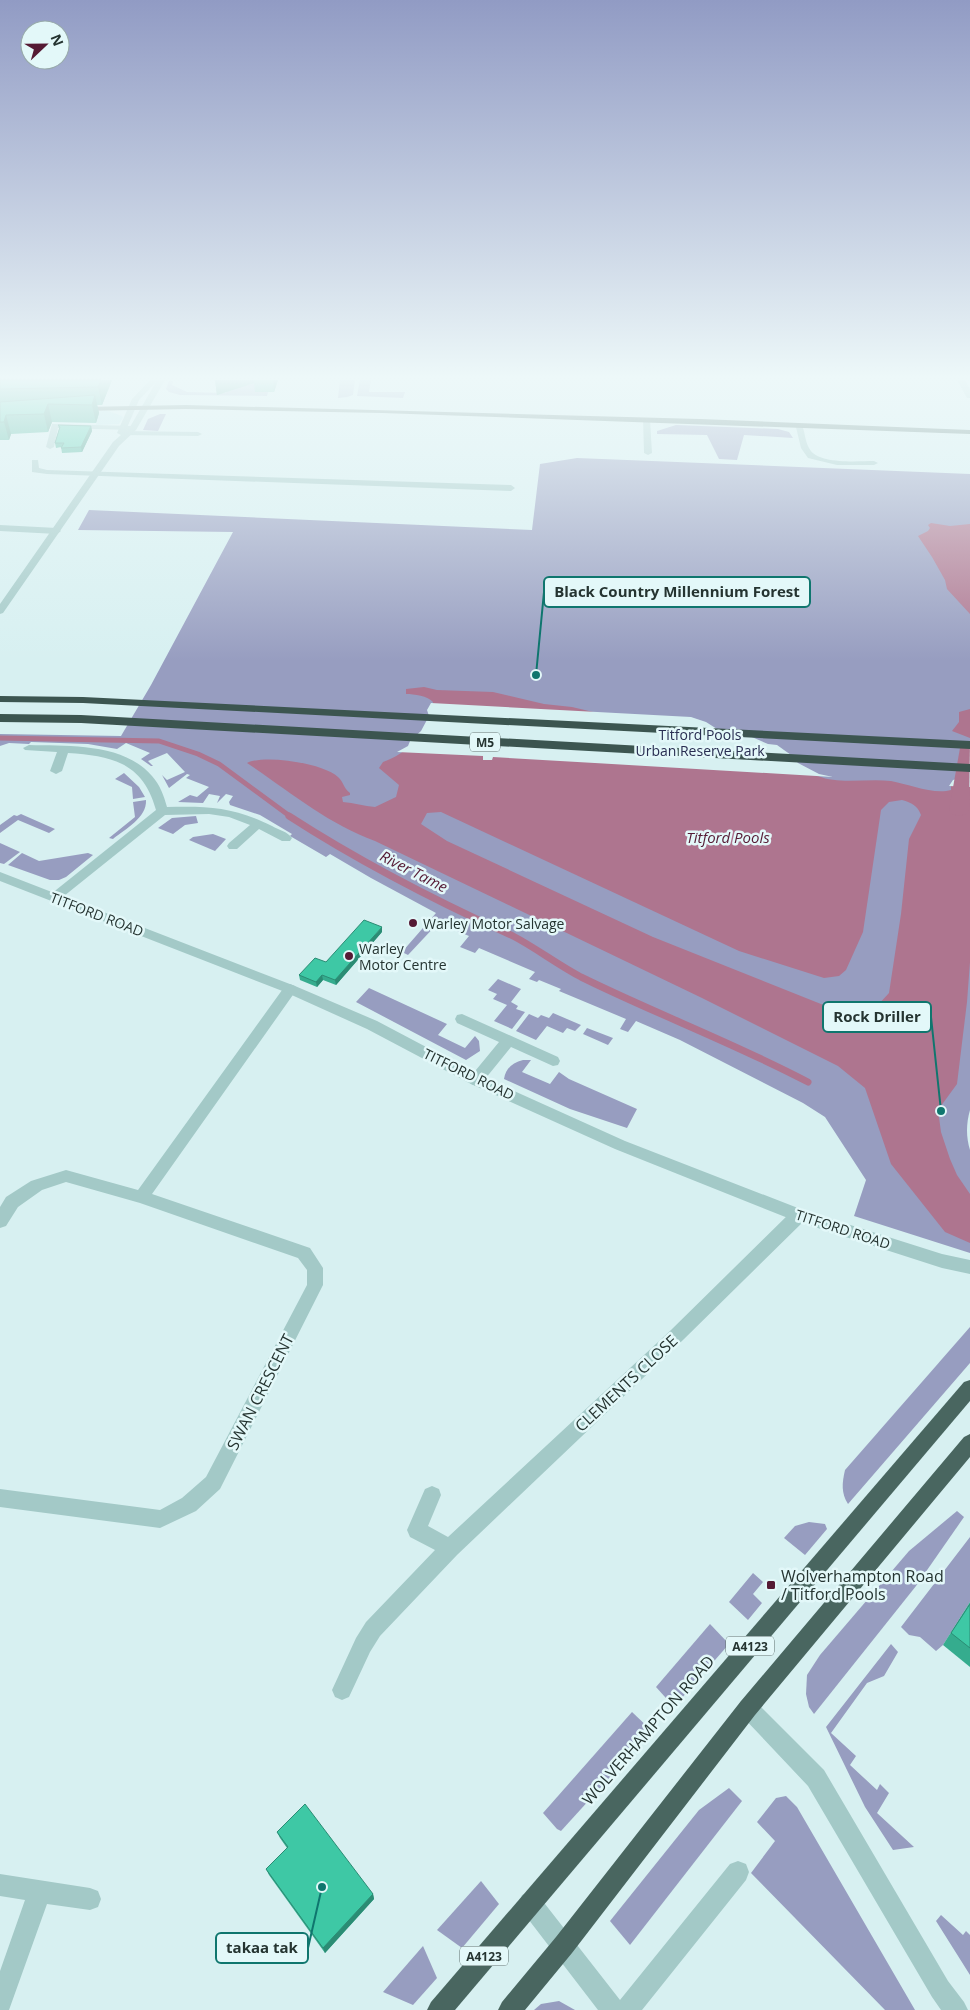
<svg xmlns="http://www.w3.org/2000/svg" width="970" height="2010" font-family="'Open Sans',sans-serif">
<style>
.green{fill:#979dc0}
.plaza{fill:#bde7ea}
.water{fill:#ae758f;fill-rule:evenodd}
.pier{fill:#d7f0f1}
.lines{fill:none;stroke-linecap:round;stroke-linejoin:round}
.stream-far1{stroke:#ae758f;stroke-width:5}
.stream{stroke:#ae758f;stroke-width:7}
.canal{fill:#ae758f;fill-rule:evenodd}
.minor{fill:#a3c9c7;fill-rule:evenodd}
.tertiary{fill:#a3c9c7;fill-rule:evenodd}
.primary{fill:#567671;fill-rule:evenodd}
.trunk{fill:#496660;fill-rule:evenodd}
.motorway{fill:#3c5550;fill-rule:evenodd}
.wall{fill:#35ac8e}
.shaded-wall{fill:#2b8c74}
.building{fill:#3ec8a5;stroke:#2b8c74}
.poi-dot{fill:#551a34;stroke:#e3f8f9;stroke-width:2}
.labels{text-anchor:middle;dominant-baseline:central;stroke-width:5;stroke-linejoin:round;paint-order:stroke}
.shield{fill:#e3f8f9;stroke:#5e6f6d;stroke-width:1}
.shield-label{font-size:12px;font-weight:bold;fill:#253431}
.park-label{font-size:14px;fill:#292e52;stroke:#e3f8f9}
.street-label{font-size:14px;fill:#253431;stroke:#e3f8f9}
.poi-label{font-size:14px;fill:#253431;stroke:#e3f8f9;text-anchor:start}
.water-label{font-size:15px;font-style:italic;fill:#551a34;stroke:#e3f8f9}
.near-street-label{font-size:16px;fill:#253431;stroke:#e3f8f9}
.near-poi-label{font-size:16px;fill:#253431;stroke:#e3f8f9;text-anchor:start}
.leader{fill:none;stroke:#0f766e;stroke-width:2}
.callout-dot{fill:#0f766e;stroke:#e3f8f9;stroke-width:2}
.callout{fill:#e3f8f9;stroke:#0f766e;stroke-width:2}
.callout-label{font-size:15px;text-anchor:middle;font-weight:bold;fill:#253431}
</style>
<rect width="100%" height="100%" fill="#d7f0f1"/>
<g class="green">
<path d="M249,380L268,392L267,396L180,395L169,392L166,389L169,381H173L172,385L187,392L225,393Z"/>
<path d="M340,380H355L353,395L347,397L338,398Z"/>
<path d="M360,380H371L369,392H405L403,398L357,396Z"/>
<path d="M160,414H166L158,431L143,430L148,419Z"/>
<path d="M676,425L778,429L789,432L793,438L744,435L737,460L719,459L707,435L657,434V431Z"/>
<path d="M577,458L970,474V1110C966,1124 966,1137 970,1150V1253L854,1216L866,1180L825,1117L803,1103L680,1040L636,1021L628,1032L620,1029L626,1019L559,991L561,989L539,980L537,982L529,979L535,972L479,948L475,953L460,947L469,936L438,923L408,955L402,952L436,913L371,878L330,854L326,857L290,836L292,834L260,815L230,805L229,802L233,796L226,794L217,803L220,796L209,794L203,803L178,802L190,795L197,797L209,787L186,778L190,775L187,774L169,788L162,775L167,780L185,772L167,753L148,761L153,766H151L141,759L150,753L126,743L117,749L88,744L31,742L29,744L9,743L0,746V734L121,736L151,685L233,532L78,530L89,510L532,530L540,464Z"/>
<path d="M124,773L139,787L145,797L133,799L132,787L115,779Z"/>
<path d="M146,800C147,818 125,829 113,839L109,838L135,817L133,802Z"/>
<path d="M21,814L55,829L49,833L18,820L0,833V825L14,815L17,816Z"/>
<path d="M196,816L198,823L185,825L173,834L158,828L172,818Z"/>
<path d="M213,834L226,839L215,851L189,840L193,837Z"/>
<path d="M0,843L20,852L4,864L0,863Z"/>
<path d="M22,853L39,861L88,853L93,855L66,877L59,880H50L8,865Z"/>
<path d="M498,979L521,989L511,1002L518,1006L516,1009L525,1012L512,1029L494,1021L507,1005L493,999L497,994L488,990Z"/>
<path d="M369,988L447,1024L438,1035L465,1048L475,1036L479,1041L480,1051L466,1060L356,1002Z"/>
<path d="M553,1013L581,1025L575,1031L567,1028L563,1033L547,1026L536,1040L516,1031L529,1014L538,1018L541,1015L549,1018Z"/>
<path d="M587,1028L613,1038L608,1045L583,1034Z"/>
<path d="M523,1060H531L522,1072L550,1084L559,1072L569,1079L637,1109L627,1128L570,1109L504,1079C506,1068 512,1063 523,1060Z"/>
<path d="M970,1327V1363L848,1504C841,1493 842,1483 845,1470Z"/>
<path d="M957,1511L964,1517L916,1586L814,1714L809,1707L806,1694L807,1675L820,1655L909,1551Z"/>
<path d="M809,1522L825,1524L827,1529L805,1555L784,1538L795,1526Z"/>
<path d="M970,1537V1602L943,1645L936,1651L920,1637L909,1635L901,1627Z"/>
<path d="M753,1573L763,1582L753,1594L762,1603L748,1620L729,1602Z"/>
<path d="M710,1624L729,1644L674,1707L656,1687Z"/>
<path d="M891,1644L898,1652L884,1676L867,1683L831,1733L856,1756L850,1765L877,1790L880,1784L889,1793L877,1813L914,1847L893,1850L865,1807L826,1727Z"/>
<path d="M632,1712L652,1731L561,1831L557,1829L543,1813Z"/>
<path d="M729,1788L742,1801L630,1945L610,1921L699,1810Z"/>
<path d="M786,1796L797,1807L915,2010H885L751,1873L775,1841L757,1822L776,1798Z"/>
<path d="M481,1881L499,1904L462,1948L437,1930Z"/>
<path d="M941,1915L963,1935L966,1931L970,1935V1975L936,1921Z"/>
<path d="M423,1946L437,1978L413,2005L383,1992Z"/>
<path d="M559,2001L575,2010H534L541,2004Z"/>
</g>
<path class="plaza" d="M108,411L122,416L123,418L119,424L96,425L97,421L71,412Z"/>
<g class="water">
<path d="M931,523L950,526L970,524V614L947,589L945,580L932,557L918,536L928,531L930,528L928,525Z"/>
<path d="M424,687L437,690L493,692L544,704L572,707L788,758C797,764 807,772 818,776C840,785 867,778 891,781C908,784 934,795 951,790V786L962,781L970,751V962L967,1002L957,1084L938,1110L941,1132L950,1159L957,1175L970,1194V1243L945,1232L891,1164L865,1088L838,1066L702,998L375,841C328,824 289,791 247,763C264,754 323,763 338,777C344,782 343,788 350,793V795L342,797L343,802C354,803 364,806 375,807L396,797L399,785L379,768L383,762C407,754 431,730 433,702C428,696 414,694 406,694V689ZM902,800C912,803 917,805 921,815L909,839L901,914L889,993L877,1006L863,1012L836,1010L653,937L447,841L421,824L427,813L441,812L739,951L824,978L839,976L846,970L863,932L881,810L889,802Z"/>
<path d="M970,709V738L952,731L959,722V712Z"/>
</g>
<g class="pier">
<path d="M431,703L691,717L706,722L717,729L745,734L768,744L777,745L791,755L798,763L819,774L833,777L493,757L492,760H483V756L397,752L408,746L410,741L421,731L429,716L427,710Z"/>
<path d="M970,748V787L949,786L953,780L963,777L968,750Z"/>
</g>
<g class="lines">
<path class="stream-far1" d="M0,738L159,741L198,754L219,764L291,817"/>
<path class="stream" d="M289,816C360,862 436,901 513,936C536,948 558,965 581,977C656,1014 734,1043 808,1082"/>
<path class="canal" d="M970,742L969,810L966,814L959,816L952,814L949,810L960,748L963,744Z"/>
<g class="minor">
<path d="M957,380H965L970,389V398H967Z"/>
<path d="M643,418L650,420L652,453L648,455L644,453Z"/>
<path d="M795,423L802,425C805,432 805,441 809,448C817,465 858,461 874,461L878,463L874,465H837L808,458L801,448Z"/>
<path d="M52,424L133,426L137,428L133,430L58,428L54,447L50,449L46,447Z"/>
<path d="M121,431L198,432L202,434L198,436L124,435H121Z"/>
<path d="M32,460H38L39,468L47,470L511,485L515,488L511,491L47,474L32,472Z"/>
<path d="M0,525L57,528L61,531L57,534L0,531Z"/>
<path d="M29,745C69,746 124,743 152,776C160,785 164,796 167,807C209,806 234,807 272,826C279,830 288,832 292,838L290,841H282L259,829L237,849H229L227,846L229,843L250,825L229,817L209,814L165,815L59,900H51L49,897L51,894L156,810C143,763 113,756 68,753L62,771L56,774L50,771L57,752L25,750L23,748Z"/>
<path d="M290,984L295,986L297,989L295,992L152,1194L310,1248L323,1268V1285L220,1489L196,1511L160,1528L0,1507V1489L160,1510L182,1498L206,1477L307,1285V1270L298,1258L140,1203L66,1182L42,1190L18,1207L6,1226L0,1228V1207L6,1197L31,1181L66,1170L138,1190L285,986Z"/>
<path d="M462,1014L558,1057L560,1061L558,1065L553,1066L511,1047L481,1084L476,1086L471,1084L469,1080L471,1076L499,1042L457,1023L455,1019L457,1015Z"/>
<path d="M799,1208L805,1210L807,1215L805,1220L683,1340L457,1555L380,1636L370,1652L349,1697L342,1700L335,1697L332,1690L356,1638L366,1622L435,1550L410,1537L407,1530L425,1489L432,1486L439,1489L441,1495L428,1526L448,1537L671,1330L793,1210Z"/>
<path d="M748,1698L755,1701L824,1770L948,1981L964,2002L968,2010H941L932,1997L808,1786L741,1715L738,1708L741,1701Z"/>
<path d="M738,1861L746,1864L749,1872L746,1880L642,2010H598L522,1911L519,1903L522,1895L530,1892L538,1895L620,2000L730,1864Z"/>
<path d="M0,1874L90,1888L98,1891L101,1899L98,1907L90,1910L47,1904L9,2010H0V1971L25,1900L0,1896Z"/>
</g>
<g class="tertiary">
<path d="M150,380H165L136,430L119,446L3,613L0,614V604L113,442L121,435L117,433L132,399ZM156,382L130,427L126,430L139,400Z"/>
<path d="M0,872L295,986L377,1021L481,1076L625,1141L803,1210L942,1254L970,1260V1274L942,1268L793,1220L615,1149L471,1084L367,1029L285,992L0,881Z"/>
</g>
<path class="primary" d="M186,405L700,419L970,430V434L382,413L186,409L81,411L77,409L81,407Z"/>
<g class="trunk">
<path d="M970,1380V1401L455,2010H427L431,2002L964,1382Z"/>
<path d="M970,1434V1457L755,1715L572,1953L525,2010H498L502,2002L556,1937L741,1701L964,1437Z"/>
</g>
<g class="motorway">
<path d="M0,696L83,697L970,741V749L83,703L0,702Z"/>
<path d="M0,714L81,715L970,764V772L81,723L0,722Z"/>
</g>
</g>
<g class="wall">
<path d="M0,380H112L102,405H97L99,413L96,423L52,422L48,432L11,434L9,440H0Z"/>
<path d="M215,380H278L274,392H255L254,383L217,395Z"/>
<path d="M58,425L91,426L92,431L82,452L62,453L61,447L56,448L55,443L59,429Z"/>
<path d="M382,932L336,985L323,980L317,987L300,980L299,975L326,962Z"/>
<path d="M970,1602V1667L943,1645Z"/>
<path d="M277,1832L373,1894L374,1899L325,1953L269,1875L266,1869L287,1848L280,1838Z"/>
</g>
<g class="shaded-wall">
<path d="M101,380H112L102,405L98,387Z"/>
<path d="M215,380H253L254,383L217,395Z"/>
<path d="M273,380H278L274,392Z"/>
<path d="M95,395L99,413L96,423L92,405Z"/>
<path d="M48,404L52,422L48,432L44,414Z"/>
<path d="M6,415L11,434L9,440L4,422Z"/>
<path d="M91,426L92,431L82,452L81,447Z"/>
<path d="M382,927V932L336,985L335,980Z"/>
<path d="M322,975L323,980L317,987L316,982Z"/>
<path d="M373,1894L374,1899L325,1953L323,1948Z"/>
</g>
<g class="building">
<path d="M0,380H101L98,387L0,389Z"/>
<path d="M95,395L92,405L48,404L44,414L6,415L4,422H0V402Z"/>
<path d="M58,425L91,426L81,447L61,448L64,443H55L60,427Z"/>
<path d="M364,920L382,927L335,980L322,975L316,982L299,975L315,958L326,962Z"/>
<path d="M970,1604V1648L951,1633Z"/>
<path d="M305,1804L373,1894L323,1948L266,1869L288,1847L277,1832Z"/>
</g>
<linearGradient id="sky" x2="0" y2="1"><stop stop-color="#919bc4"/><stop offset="0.57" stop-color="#edf8f9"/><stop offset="1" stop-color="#edf8f9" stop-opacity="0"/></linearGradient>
<rect width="970" height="661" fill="url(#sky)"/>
<g class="poi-dot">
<circle cx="413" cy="923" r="5"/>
<circle cx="349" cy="956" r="5"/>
<rect x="766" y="1580" width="10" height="10" rx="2.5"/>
</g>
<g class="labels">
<g class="shield">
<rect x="470" y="732.5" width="30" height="19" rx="4"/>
<rect x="726" y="1636.5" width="48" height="19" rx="4"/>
<rect x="460" y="1946.5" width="48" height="19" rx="4"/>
</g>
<g class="shield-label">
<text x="485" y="742">M5</text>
<text x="750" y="1646">A4123</text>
<text x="484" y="1956">A4123</text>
</g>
<g class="park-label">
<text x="700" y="734">Titford Pools<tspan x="700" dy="16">Urban Reserve Park</tspan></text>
</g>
<g class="street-label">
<text transform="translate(97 914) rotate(21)">TITFORD ROAD</text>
<text transform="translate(469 1074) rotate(26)">TITFORD ROAD</text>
<text transform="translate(843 1229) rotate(18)">TITFORD ROAD</text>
</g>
<g class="poi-label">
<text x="423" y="923">Warley Motor Salvage</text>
<text x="359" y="948">Warley<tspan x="359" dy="16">Motor Centre</tspan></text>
</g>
<g class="water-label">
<text x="728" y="837">Titford Pools</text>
<text transform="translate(414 871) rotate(27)">River Tame</text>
</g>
<g class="near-street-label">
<text transform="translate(626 1383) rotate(-43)">CLEMENTS CLOSE</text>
<text transform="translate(260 1392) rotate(-63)">SWAN CRESCENT</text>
<text transform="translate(648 1730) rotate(-49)">WOLVERHAMPTON ROAD</text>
</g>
<g class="near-poi-label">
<text x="781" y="1576">Wolverhampton Road<tspan x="781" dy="18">/ Titford Pools</tspan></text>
</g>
</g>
<path class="leader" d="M536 675L544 592M941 1111L931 1017M322 1887L308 1948"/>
<g class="callout-dot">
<circle cx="536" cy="675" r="5"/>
<circle cx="941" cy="1111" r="5"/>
<circle cx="322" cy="1887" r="5"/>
</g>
<g class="callout">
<rect x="544" y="577" width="266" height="30" rx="5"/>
<rect x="823" y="1002" width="108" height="30" rx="5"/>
<rect x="216" y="1933" width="92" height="30" rx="5"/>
</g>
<g class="callout-label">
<text x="677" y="597">Black Country Millennium Forest</text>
<text x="877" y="1022">Rock Driller</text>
<text x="262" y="1953">takaa tak</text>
</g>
<g transform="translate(45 45) rotate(68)"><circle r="24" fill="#e3f8f9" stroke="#97aaa9"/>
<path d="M0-4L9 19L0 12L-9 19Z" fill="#551a34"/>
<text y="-8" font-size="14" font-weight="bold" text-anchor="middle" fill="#253431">N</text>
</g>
</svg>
